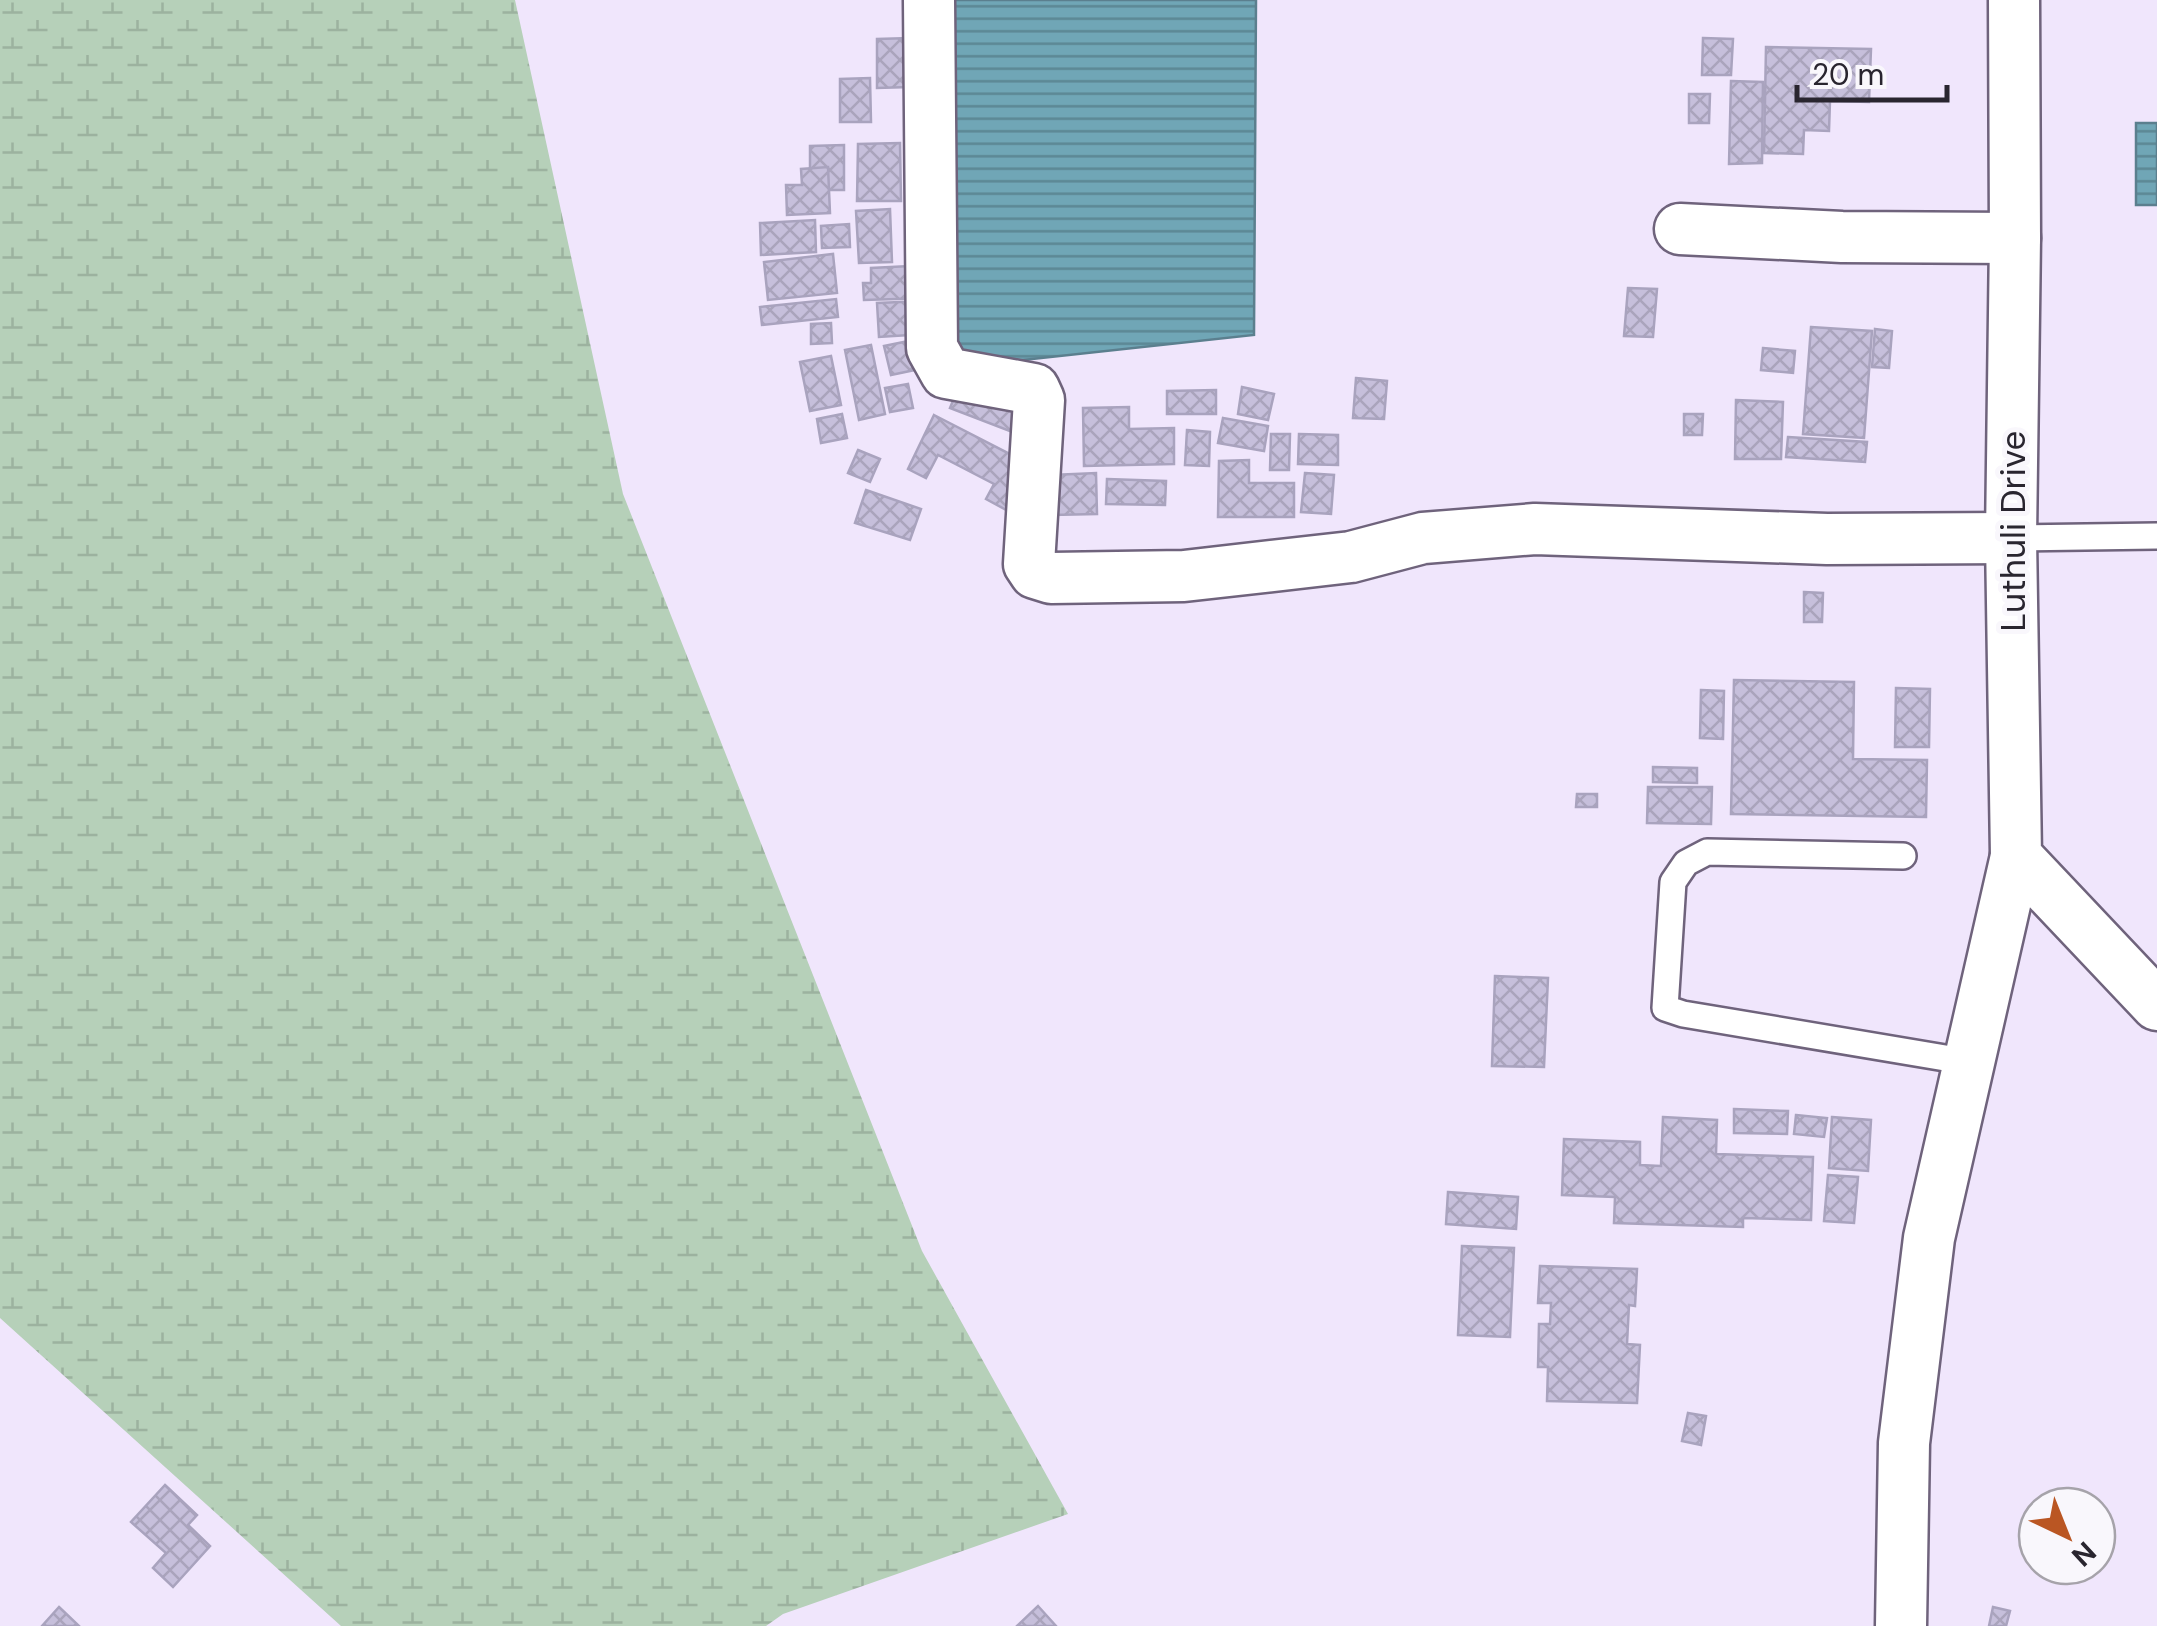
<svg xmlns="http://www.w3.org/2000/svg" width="2157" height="1626" font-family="'DM Sans',sans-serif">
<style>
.wetland{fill:url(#wetland-marsh)}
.water{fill:url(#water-rules);stroke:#5b7f8e;stroke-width:2.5}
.building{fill:url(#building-cross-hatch);stroke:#a9a3be;stroke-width:2.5}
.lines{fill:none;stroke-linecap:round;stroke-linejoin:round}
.service-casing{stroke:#6f637c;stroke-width:30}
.minor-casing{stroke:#6f637c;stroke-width:55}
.service{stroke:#fff;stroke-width:25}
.minor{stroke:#fff;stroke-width:50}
.labels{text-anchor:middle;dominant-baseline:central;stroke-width:10;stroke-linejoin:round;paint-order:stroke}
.street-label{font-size:35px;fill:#29252f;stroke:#f9f7fc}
</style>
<defs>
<pattern id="wetland-marsh" width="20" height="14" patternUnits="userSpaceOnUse" patternTransform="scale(2.5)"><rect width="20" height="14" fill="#b6d0b9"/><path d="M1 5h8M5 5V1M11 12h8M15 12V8" fill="none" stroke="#9cb29f"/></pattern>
<pattern id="water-rules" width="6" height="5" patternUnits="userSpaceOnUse" patternTransform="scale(2.5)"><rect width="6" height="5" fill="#70a6b6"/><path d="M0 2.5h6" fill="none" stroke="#5c8794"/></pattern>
<pattern id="building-cross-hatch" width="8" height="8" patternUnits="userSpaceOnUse" patternTransform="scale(2.5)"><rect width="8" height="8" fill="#c6bfdb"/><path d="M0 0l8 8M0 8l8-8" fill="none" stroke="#aaa4bc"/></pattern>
</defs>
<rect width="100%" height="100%" fill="#f0e6fc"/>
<path class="wetland" d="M0,0H515L623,494L922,1251L1068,1514L783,1614L766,1626H341L0,1318Z"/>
<g class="water">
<path d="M941,0H1256L1254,335L949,368Z"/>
<rect x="2136" y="123" width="21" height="82"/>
</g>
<g class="building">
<path d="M910,38V87L877,88V39Z"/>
<path d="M1703,38L1733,39L1731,75H1702Z"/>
<path d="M1766,47L1871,49L1869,102L1830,101L1829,131L1804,130L1803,154L1764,153Z"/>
<path d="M870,78L871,122H840V79Z"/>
<path d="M1731,81L1763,82L1762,163L1729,164Z"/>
<path d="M1689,94H1710L1709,123H1689Z"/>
<path d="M900,143L901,201H857L858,144Z"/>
<path d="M844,145V190H810V146Z"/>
<path d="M828,167L830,213L787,215L786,185H802L801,169Z"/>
<path d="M890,209L892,262L859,263L856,211Z"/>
<path d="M815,220L816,252L761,255L760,223Z"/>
<path d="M849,224L850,247L822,248L821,226Z"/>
<path d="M833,254L837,293L768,300L764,262Z"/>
<path d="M930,265L931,298L864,300L863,283H871V268Z"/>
<path d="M1628,288L1657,289L1653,337L1624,336Z"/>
<path d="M836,299L838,317L762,325L760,307Z"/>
<path d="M924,301L925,334L879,337L877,303Z"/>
<path d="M831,323L832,343L811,344V324Z"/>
<path d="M1811,327L1872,331L1864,438L1803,434Z"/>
<path d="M1875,329L1892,331L1889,368L1872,367Z"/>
<path d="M928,337L934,366L891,375L884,346Z"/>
<path d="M871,345L885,414L859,420L845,350Z"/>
<path d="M1763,348L1795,351L1793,373L1761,370Z"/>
<path d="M831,356L841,405L810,411L800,362Z"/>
<path d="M963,376L1036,404L1023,436L950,408Z"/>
<path d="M1356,378L1387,381L1384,419L1353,418Z"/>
<path d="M908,384L913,408L890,412L885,388Z"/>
<path d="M1242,387L1274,394L1268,420L1238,414Z"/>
<path d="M1216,390V414H1167V391Z"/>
<path d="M1736,400L1783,402L1781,459H1735Z"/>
<path d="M1129,407V429L1174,428V464L1084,466L1083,408Z"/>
<path d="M842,414L847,438L821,443L817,419Z"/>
<path d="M1684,414H1703L1702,435H1684Z"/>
<path d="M934,415L1037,468L1021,518L986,499L994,484L938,455L926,478L908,469Z"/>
<path d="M1223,418L1268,426L1264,451L1218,443Z"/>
<path d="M1187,430L1210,432L1209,466L1185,465Z"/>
<path d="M1271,434H1290L1289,470H1270Z"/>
<path d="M1299,434L1338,435V465L1298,464Z"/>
<path d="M1788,437L1867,442L1865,462L1786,457Z"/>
<path d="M858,450L880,459L870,482L848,473Z"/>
<path d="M1249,460V483H1294V517H1218L1219,461Z"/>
<path d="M1096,473L1097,514L1052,515V475Z"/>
<path d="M1305,473L1334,475L1331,514L1301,512Z"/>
<path d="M1107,479L1166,481L1165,505L1106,504Z"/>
<path d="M866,490L921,509L910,540L855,523Z"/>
<path d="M1804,592L1823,593L1822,622H1804Z"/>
<path d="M1734,680L1854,682L1853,759L1927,760L1926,817L1731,814Z"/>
<path d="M1896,688L1930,689L1929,747H1895Z"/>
<path d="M1701,690L1724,691L1723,739L1700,738Z"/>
<path d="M1653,767L1697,768V783L1653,782Z"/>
<path d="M1648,787H1712L1711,824L1647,823Z"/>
<path d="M1577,794H1597V807H1576Z"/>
<path d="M1495,976L1548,978L1544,1067L1492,1066Z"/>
<path d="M1734,1109L1788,1111L1787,1134L1734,1133Z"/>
<path d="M1796,1115L1827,1118L1824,1137L1794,1134Z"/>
<path d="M1663,1117L1717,1120L1716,1154L1813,1157L1811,1220L1743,1218V1227L1614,1223L1615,1197L1562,1195L1564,1139L1640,1142V1165L1661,1166Z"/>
<path d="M1832,1117L1871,1120L1868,1171L1829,1168Z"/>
<path d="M1828,1175L1858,1177L1854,1223L1824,1221Z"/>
<path d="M1448,1192L1518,1197L1516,1229L1446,1224Z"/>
<path d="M1462,1246L1514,1248L1510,1337L1458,1335Z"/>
<path d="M1540,1266L1637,1269L1635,1306L1629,1305L1627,1344L1640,1345L1637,1403L1547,1401L1548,1367H1538L1539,1324H1550L1551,1303H1538Z"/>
<path d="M1688,1413L1706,1416L1701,1445L1682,1441Z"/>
<path d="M165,1485L197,1515L188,1525L210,1546L173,1587L153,1568L166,1553L131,1522Z"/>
<path d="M1038,1606L1056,1626H1017Z"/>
<path d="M59,1607L79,1626H42Z"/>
<path d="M1993,1607L2010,1611L2006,1626H1989Z"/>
</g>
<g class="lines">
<defs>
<g id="service">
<path d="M2011,538L2157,536"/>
<path d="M1903,856L1707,852L1686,863L1673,882L1665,1008L1683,1014L1969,1062"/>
</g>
<g id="minor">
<path d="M929,0L932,348L946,373L1034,389L1039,400L1029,564L1035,573L1051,578L1184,576L1351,557L1423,538L1535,529L1827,539L2011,538"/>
<path d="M2014,0L2015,238L2011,538L2016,856L2157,1005"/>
<path d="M1680,229L1842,237L2015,238"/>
<path d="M1901,1626L1904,1443L1929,1238L2016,856"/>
</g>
</defs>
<use href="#service" class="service-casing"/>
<use href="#minor" class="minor-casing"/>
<use href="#service" class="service"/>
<use href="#minor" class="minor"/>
</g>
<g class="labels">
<g class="street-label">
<text transform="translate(2013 531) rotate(-90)">Luthuli Drive</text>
</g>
</g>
<g transform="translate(2067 1536) rotate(137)"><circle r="48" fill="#f9f7fc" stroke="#a6a3aa" stroke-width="2.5"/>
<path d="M0-8L18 38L0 25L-18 38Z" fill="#ba5623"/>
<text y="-15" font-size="28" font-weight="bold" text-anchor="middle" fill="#29252f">N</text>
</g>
<path d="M1797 85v15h150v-15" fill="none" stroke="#29252f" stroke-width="5"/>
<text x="1812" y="85" font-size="30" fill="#29252f" stroke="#f9f7fc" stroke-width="8" paint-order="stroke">20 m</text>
</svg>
